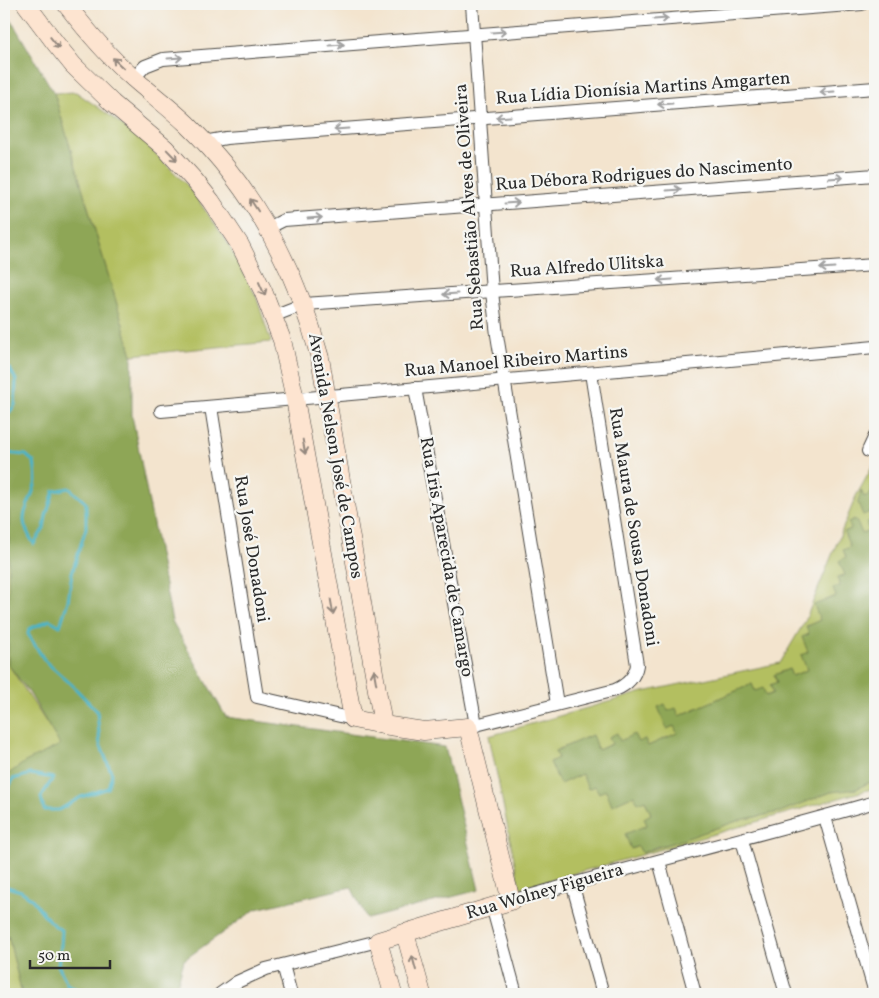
<svg xmlns="http://www.w3.org/2000/svg" width="879" height="998" font-family="Vollkorn,serif">
<style>
.green{fill:#b3bf60;stroke:#6f7546}
.forest{fill:#8ea656;stroke:#5c6840}
.lines{fill:none;stroke-linecap:round;stroke-linejoin:round}
.stream{stroke:#48b3c6;stroke-width:3}
.street-casing{stroke:#494743;stroke-width:14}
.secondary-casing{stroke:#494743;stroke-width:19}
.street{stroke:#fff;stroke-width:12}
.secondary{stroke:#fde4d0;stroke-width:18}
.oneway{stroke:#a0a0a0}
.oneway2{stroke:#94887e}
.labels{text-anchor:middle;dominant-baseline:central;stroke-width:4.5;stroke-linejoin:round;paint-order:stroke}
.street-label{font-size:18px;fill:#2b2b2b;stroke:#f6f6f2}
</style>
<rect width="100%" height="100%" fill="#f6f6f2"/>
<filter id="ink" filterUnits="userSpaceOnUse"><feTurbulence type="fractalNoise" baseFrequency=".02" numOctaves="2"/><feDisplacementMap in="SourceGraphic" scale="10" xChannelSelector="R" yChannelSelector="G"/><feConvolveMatrix kernelMatrix="1 2 1 2 8 2 1 2 1" color-interpolation-filters="sRGB"/></filter>
<filter id="wash" filterUnits="userSpaceOnUse"><feTurbulence type="fractalNoise" baseFrequency=".0096" numOctaves="4" result="noise"/><feDisplacementMap in="SourceGraphic" scale="20" xChannelSelector="R" yChannelSelector="G"/><feGaussianBlur stdDeviation="1.12" result="paint"/><feColorMatrix in="noise" values="0 0 0 0 0 0 0 0 0 0 0 0 0 0 0 0 0 1.4 0 .05"/><feComposite in="paint" operator="in"/></filter>
<g filter="url(#wash)">
<rect width="100%" height="100%" fill="#f3e4ce"/>
<g class="green">
<path d="M76,92L109,115L145,143L188,186L226,240L256,296L271,342L132,355L54,93Z"/>
<path d="M875,462L871,494L864,498L861,491L873,520L869,530L862,533L851,529L844,532L850,547L846,557L845,575L836,596L821,620L806,626L809,634L807,670L792,676L789,669L774,675L777,682L773,693L766,696L755,692L752,684L679,716L667,729L674,726L678,733L648,746C626,737 618,741 598,750L591,736L555,751L558,758L582,774L595,786L606,790L634,795L645,800L651,814L647,825L631,849L639,846L642,853L740,820L780,812L831,792L856,789L872,781L875,784V788C757,821 639,857 520,888L489,736L643,692L780,663L805,621L856,496Z"/>
<path d="M4,500L9,511L8,664L61,745L4,777Z"/>
<path d="M4,931L8,935L22,994H4Z"/>
</g>
<g class="forest">
<path d="M4,8L54,93L132,355V415L172,621L226,717L445,747L479,890L367,919L351,887L256,909L184,960L175,994H22L8,935L4,931V777L25,762L60,745L30,694L8,664L9,511L4,500Z"/>
<path d="M875,470V784L872,781L856,789L831,792L780,812L740,820L679,841L656,847L642,853L638,846L631,849L625,834L647,825L644,818L651,814L645,800L638,803L634,795L612,805L606,790L599,793L595,786L588,789L582,774L560,784L550,762L558,758L555,751L592,735L598,750L612,744L609,737L617,733L620,741L634,734L638,742L645,739L648,746L677,733L674,726L667,729L658,707L665,704L668,711L676,708L679,716L752,684L755,691L763,688L766,696L773,693L770,685L777,682L774,675L789,669L792,676L807,670L801,655L808,652L802,637L809,634L806,627L820,620L814,605L836,596L833,589L840,586L837,578L845,575L839,561L846,557L843,550L850,547L844,532L851,529L848,522L855,519L862,533L869,530L866,523L873,519L870,512L863,515L858,503L861,490L864,497L871,494L873,471Z"/>
</g>
<g class="lines">
<g class="stream">
<path d="M4,168L6,173L4,174"/>
<path d="M4,365L10,369L16,380L15,405L4,419"/>
<path d="M4,453L26,455L34,462C35,469 37,479 35,485C27,514 15,514 34,544L44,528L46,516L54,491L69,488L86,503V528L72,573L68,601L60,626L50,620L29,629L28,634L45,661L71,684L97,711L100,744L112,774L108,788L81,797L59,810H44L41,797L53,778L31,774L13,779L4,797"/>
<path d="M4,886L21,891L31,898L50,922L62,931L61,945L58,965L67,984L80,991L91,994"/>
</g>
</g>
</g>
<g filter="url(#ink)">
<g class="lines">
<defs>
<g id="street">
<path d="M472,4L492,292L497,335L557,704"/>
<path d="M134,78L145,66L163,59L862,4"/>
<path d="M204,142L226,138L875,88"/>
<path d="M268,228L284,220L875,175"/>
<path d="M273,316L304,304L875,265"/>
<path d="M415,388L476,725"/>
<path d="M211,407L257,697L353,719"/>
<path d="M161,411L875,347"/>
<path d="M868,451L875,436"/>
<path d="M468,727L615,690C627,685 635,677 637,665L591,373"/>
<path d="M825,817L875,993"/>
<path d="M742,840L786,994"/>
<path d="M659,861L695,994"/>
<path d="M572,883L603,994"/>
<path d="M511,901C632,866 755,837 875,802"/>
<path d="M492,906L516,994"/>
<path d="M283,965L291,994"/>
<path d="M220,994L237,982L266,969L378,941"/>
</g>
<g id="secondary">
<path d="M26,4L56,44L73,65L112,103L165,148L195,181L211,201L240,245L263,291L282,340L295,399L353,719L383,725L424,731L468,727L511,901L378,941L393,994"/>
<path d="M66,4C86,30 107,55 132,77C150,93 169,107 187,124C253,188 296,269 320,358L383,725"/>
<path d="M405,933L422,994"/>
</g>
</defs>
<use href="#street" class="street-casing"/>
<use href="#secondary" class="secondary-casing"/>
<use href="#street" class="street"/>
<use href="#secondary" class="secondary"/>
</g>
<defs><path id="oneway-shaft" d="M-6 0H5M1.5-3L5.5 0L1.5 3" fill="none" stroke-width="1.6" stroke-linecap="round" stroke-linejoin="round" transform="scale(1.25)"/></defs>
<g class="oneway">
<use href="#oneway-shaft" transform="translate(661 19) rotate(-4)"/>
<use href="#oneway-shaft" transform="translate(499 32) rotate(-4)"/>
<use href="#oneway-shaft" transform="translate(337 45) rotate(-4)"/>
<use href="#oneway-shaft" transform="translate(175 58) rotate(-4)"/>
<use href="#oneway-shaft" transform="translate(827 92) rotate(176)"/>
<use href="#oneway-shaft" transform="translate(665 104) rotate(176)"/>
<use href="#oneway-shaft" transform="translate(503 117) rotate(176)"/>
<use href="#oneway-shaft" transform="translate(341 129) rotate(176)"/>
<use href="#oneway-shaft" transform="translate(836 178) rotate(-4)"/>
<use href="#oneway-shaft" transform="translate(674 190) rotate(-4)"/>
<use href="#oneway-shaft" transform="translate(512 203) rotate(-4)"/>
<use href="#oneway-shaft" transform="translate(315 218) rotate(-4)"/>
<use href="#oneway-shaft" transform="translate(827 268) rotate(176)"/>
<use href="#oneway-shaft" transform="translate(665 280) rotate(176)"/>
<use href="#oneway-shaft" transform="translate(450 294) rotate(176)"/>
</g>
<g class="oneway2">
<use href="#oneway-shaft" transform="translate(55 43) rotate(51)"/>
<use href="#oneway-shaft" transform="translate(118 63) rotate(-136)"/>
<use href="#oneway-shaft" transform="translate(172 155) rotate(46)"/>
<use href="#oneway-shaft" transform="translate(254 205) rotate(-123)"/>
<use href="#oneway-shaft" transform="translate(262 289) rotate(66)"/>
<use href="#oneway-shaft" transform="translate(304 447) rotate(80)"/>
<use href="#oneway-shaft" transform="translate(332 607) rotate(80)"/>
<use href="#oneway-shaft" transform="translate(375 677) rotate(-100)"/>
<use href="#oneway-shaft" transform="translate(414 963) rotate(-105)"/>
</g>
</g>
<g class="labels">
<g class="street-label">
<text transform="translate(643 89) rotate(-4)">Rua Lídia Dionísia Martins Amgarten</text>
<text transform="translate(644 175) rotate(-4)">Rua Débora Rodrigues do Nascimento</text>
<text transform="translate(470 207) rotate(-94)">Rua Sebastião Alves de Oliveira</text>
<text transform="translate(587 267) rotate(-4)">Rua Alfredo Ulitska</text>
<text transform="translate(516 362) rotate(-5)">Rua Manoel Ribeiro Martins</text>
<text transform="translate(335 456) rotate(80)">Avenida Nelson José de Campos</text>
<text transform="translate(633 527) rotate(81)">Rua Maura de Sousa Donadoni</text>
<text transform="translate(251 549) rotate(81)">Rua José Donadoni</text>
<text transform="translate(446 557) rotate(80)">Rua Iris Aparecida de Camargo</text>
<text transform="translate(545 892) rotate(-16)">Rua Wolney Figueira</text>
</g>
</g>
<rect width="879" height="998" fill="none" stroke="#f6f6f2" stroke-width="20"/>
<path d="M30 960v8h80v-8" fill="none" stroke="#2b2b2b" stroke-width="2.5"/>
<text x="38" y="960" font-size="15" fill="#2b2b2b" stroke="#f6f6f2" stroke-width="4" paint-order="stroke">50 m</text>
</svg>
